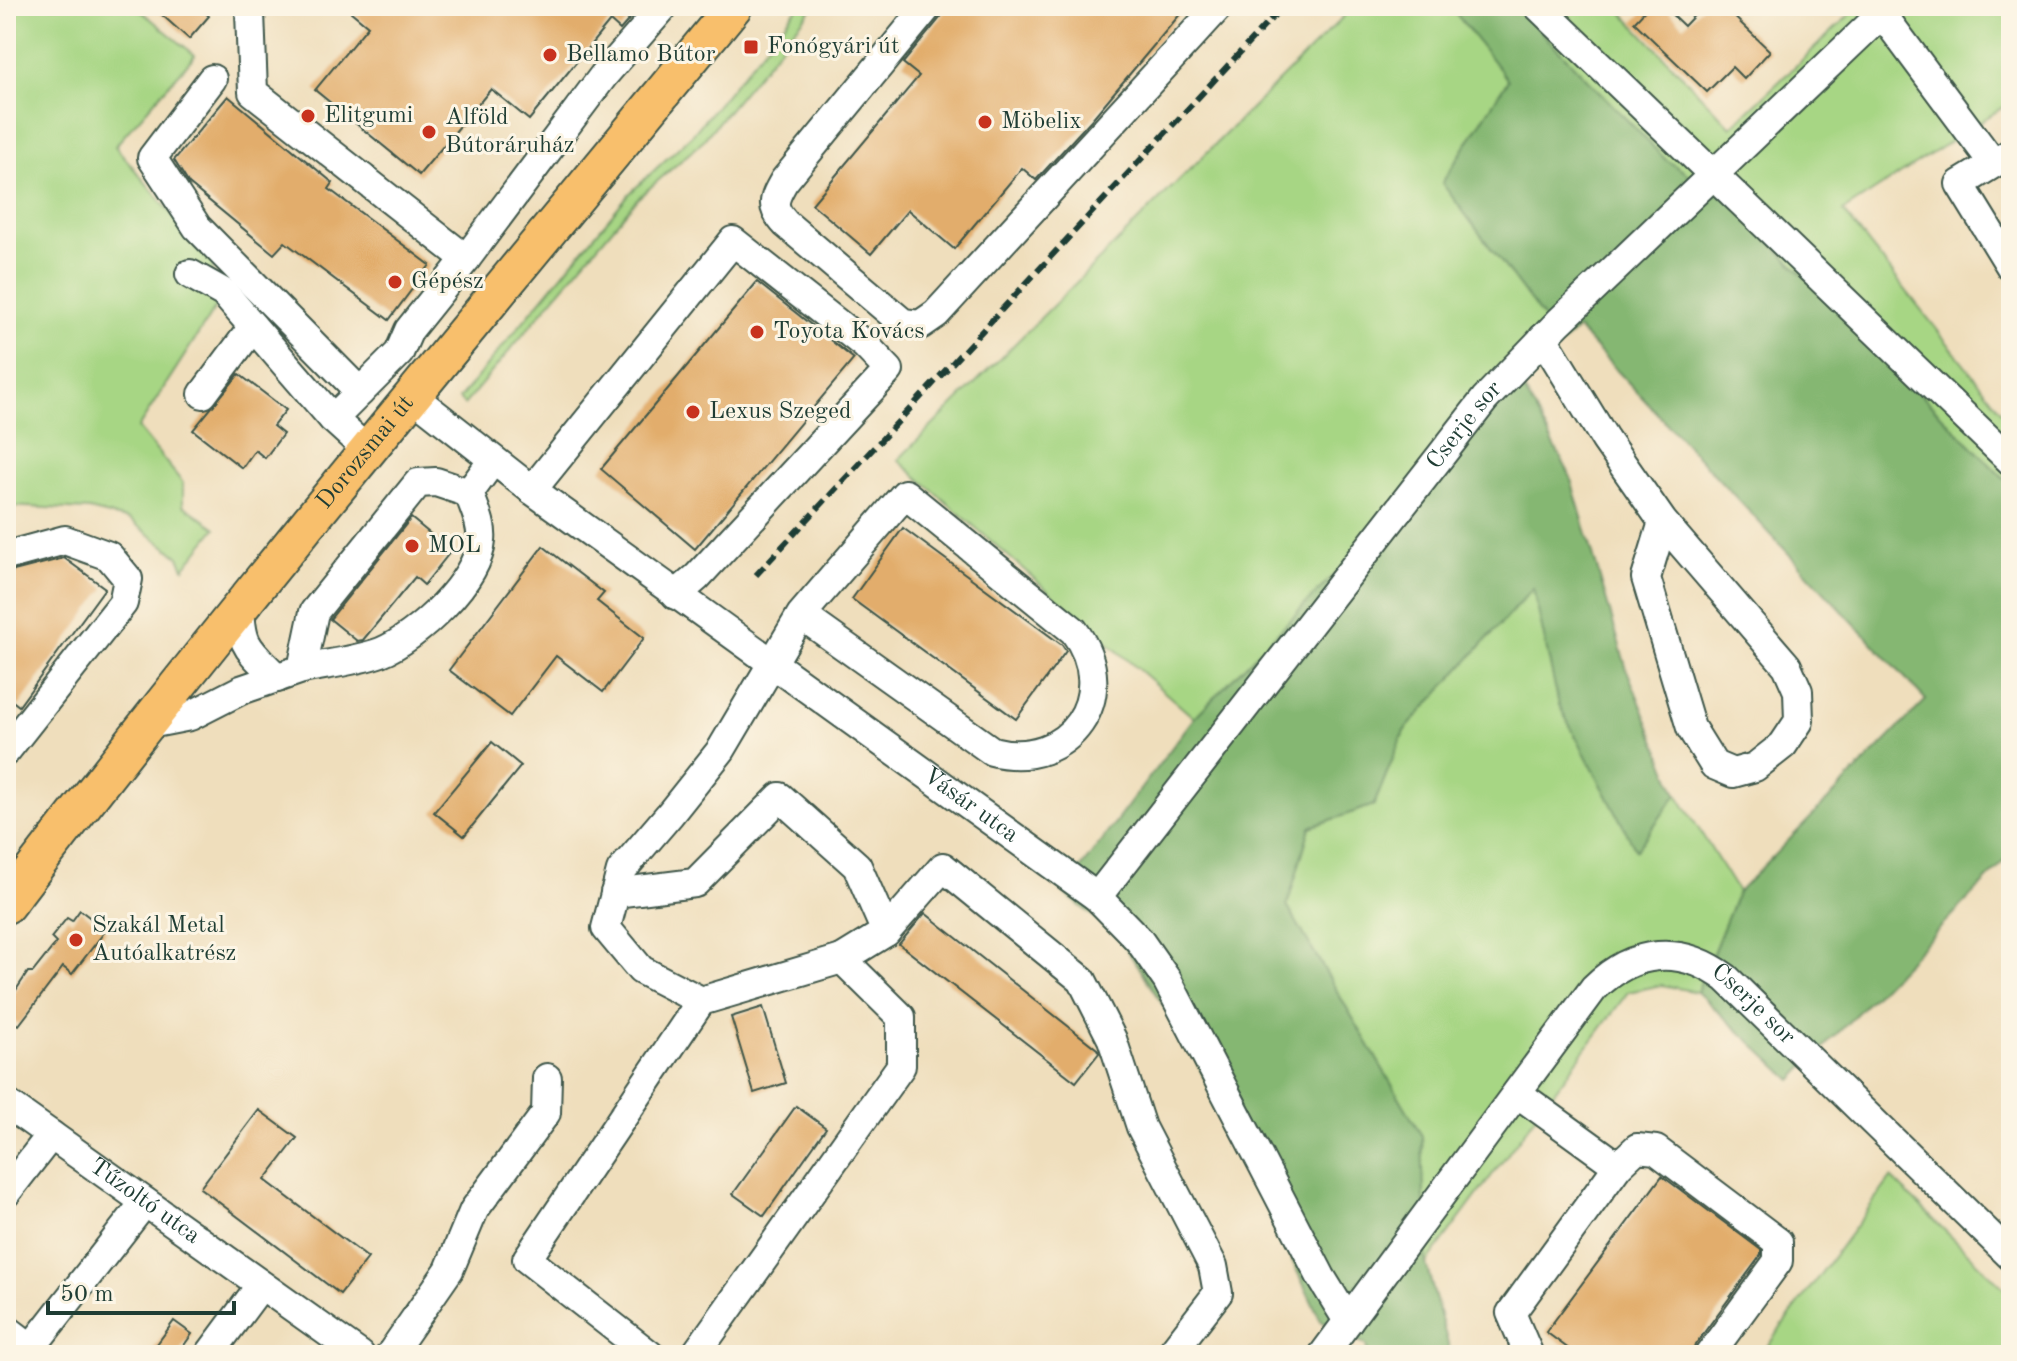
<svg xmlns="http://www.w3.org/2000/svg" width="2017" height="1361" font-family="'Old Standard TT',serif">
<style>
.green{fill:#a7d684;stroke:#638a5c;stroke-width:2}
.forest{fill:#85b772;stroke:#527a53;stroke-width:2}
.building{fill:#e2ad6c}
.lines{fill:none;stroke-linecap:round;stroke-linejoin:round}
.minor-casing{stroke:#3e5548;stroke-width:32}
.major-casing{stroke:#3e5548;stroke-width:40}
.minor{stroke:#fff;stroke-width:28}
.major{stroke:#f8bf6c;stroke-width:36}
.rail{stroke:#1f3d34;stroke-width:6;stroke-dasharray:12 6;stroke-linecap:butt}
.poi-dot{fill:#c8321e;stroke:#fcf5e5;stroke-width:3}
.labels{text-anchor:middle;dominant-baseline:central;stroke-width:6;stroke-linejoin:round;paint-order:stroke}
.poi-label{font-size:24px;fill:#1f3d34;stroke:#fcf5e5;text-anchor:start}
.street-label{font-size:24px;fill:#1f3d34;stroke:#fcf5e5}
</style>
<rect width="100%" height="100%" fill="#fcf5e5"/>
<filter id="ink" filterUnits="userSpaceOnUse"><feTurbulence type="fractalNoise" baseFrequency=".0125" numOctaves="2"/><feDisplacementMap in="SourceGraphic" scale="16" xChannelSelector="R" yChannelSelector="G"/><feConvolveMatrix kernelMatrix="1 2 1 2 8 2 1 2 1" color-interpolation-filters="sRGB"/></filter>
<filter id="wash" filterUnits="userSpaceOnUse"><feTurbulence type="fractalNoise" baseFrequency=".006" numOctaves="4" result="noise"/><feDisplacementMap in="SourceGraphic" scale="32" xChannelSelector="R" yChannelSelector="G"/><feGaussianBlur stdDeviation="1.8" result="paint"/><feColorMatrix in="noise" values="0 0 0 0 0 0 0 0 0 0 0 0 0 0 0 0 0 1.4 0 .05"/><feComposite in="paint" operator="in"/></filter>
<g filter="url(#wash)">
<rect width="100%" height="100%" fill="#efdebc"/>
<g class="green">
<path d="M6,6H135L195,55L115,146L212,262L217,305L138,428L183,483V505L216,528L184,568L179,557L130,520L89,510L6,506Z"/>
<path d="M799,6H814L701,143L637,199L464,405L459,399L629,194L693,134Z"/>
<path d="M1354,6H1450L1508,80L1442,183L1562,343L1194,718L898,460Z"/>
<path d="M1516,6H1616L1731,127L1859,6H2011V102L1843,211L2011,423V486L1729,200L1666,160Z"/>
<path d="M1534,587L1559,705L1637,849L1677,794L1738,892L1697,992L1662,985L1628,992L1426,1264L1422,1136L1287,906L1310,827L1374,805L1404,731Z"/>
<path d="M1891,1178L2011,1295V1355H1761Z"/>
</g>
<g class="forest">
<path d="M1450,6H1516L1666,160L1729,200L2011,486V855L1792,1080L1697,992L1738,892L1926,700L1578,329L1562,343L1442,183L1508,80Z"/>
<path d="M1521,384L1569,473L1627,670L1677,794L1636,850L1559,705L1533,588L1404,731L1374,805L1310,827L1287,906L1422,1136L1426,1264L1451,1355H1368L1366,1345L1321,1321L1189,1045L1118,936L1063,892L1194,718Z"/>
</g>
<g id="blocks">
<g class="building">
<path d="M152,6H197L209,16L189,39Z"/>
<path d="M344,6H641L620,30L610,21L529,120L491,89L419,175L315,90L368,26Z"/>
<path d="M947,6H1187L1091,120L1036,180L1022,168L954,249L908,210L871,254L812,204L919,76L903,63L941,17Z"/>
<path d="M1649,6H1663L1684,26L1703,6H1723L1770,51L1744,79L1732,67L1707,92L1634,22Z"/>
<path d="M228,96L333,183L329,189L430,265L389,320L285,242L274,254L189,184L174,160Z"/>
<path d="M757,282L854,359L695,549L601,469Z"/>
<path d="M239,374L286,410L273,426L283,434L265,458L255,450L242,468L193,430Z"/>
<path d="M411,518L451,551L424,585L415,577L363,640L357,641L330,619Z"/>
<path d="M903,528L1062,645L1066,651L1016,719L852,599Z"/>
<path d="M543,546L604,593L597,601L644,638L603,692L556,656L510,716L449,670Z"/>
<path d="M64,558L105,588L19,706L6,696V573Z"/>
<path d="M492,742L521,766L464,836L434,812Z"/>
<path d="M80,910L106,930L72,974L63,967L19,1025L6,1016V1005L28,972H33L56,943L51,938L67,918L72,921Z"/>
<path d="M925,913L1097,1049L1099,1053L1076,1082L899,944Z"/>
<path d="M763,1007L786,1083L754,1093L731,1017Z"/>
<path d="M796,1106L826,1128L764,1216L733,1194Z"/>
<path d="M259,1110L297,1138L265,1180L368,1258L340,1294L200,1188Z"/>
<path d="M1662,1176L1761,1250V1255L1695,1345L1692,1355H1577L1546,1332Z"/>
<path d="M174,1321L192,1334L177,1355H149Z"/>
</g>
</g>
</g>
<g filter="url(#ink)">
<use href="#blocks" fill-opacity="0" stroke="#3e5548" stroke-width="2"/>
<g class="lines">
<defs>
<g id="minor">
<path d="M928,6L784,181C773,200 770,207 786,224L903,323L920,325L936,314L1219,6"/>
<path d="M1538,6L2011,461"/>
<path d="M250,12L253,92L466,259"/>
<path d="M1882,14L1993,163"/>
<path d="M212,79L152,158L197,227L360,392"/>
<path d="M2011,153L1960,184L2011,267"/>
<path d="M190,274L224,293L333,419L367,450"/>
<path d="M1543,338L1605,439L1663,522L1787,666L1798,691L1799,721L1783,745L1755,767L1733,773L1714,765L1691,728L1646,578L1663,522"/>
<path d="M203,394L253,327"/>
<path id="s1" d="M411,395L532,490L1097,897L1139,940L1167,980L1321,1277L1348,1321"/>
<path d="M333,419L399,353L409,330L466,259L604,75L664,6"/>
<path d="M532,490L733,241L865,345L889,370L697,577L676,595"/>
<path d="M6,556L65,540L109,556L128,579L123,603L6,751"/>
<path d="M240,604C241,648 248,648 277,678"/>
<path d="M302,669C327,664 356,661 381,652C416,638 478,581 481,541C483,525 474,508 469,493"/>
<path d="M144,725L190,716L241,690L302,669L314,612L418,483L436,482L469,493L493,460"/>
<path d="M615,893L695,883L780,797L857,866L886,932L842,959L901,1017V1066L695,1355"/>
<path id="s2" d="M1097,897L1485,399L1559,322L1890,6"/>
<path d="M886,932L943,867L1082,980L1112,1039L1141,1127L1213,1266L1218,1293L1170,1355"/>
<path d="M701,1001L641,970L606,928L621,871L670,814L721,750L801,615L905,494L1074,631C1122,695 1069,771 992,751L801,615"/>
<path d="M1517,1093L1618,1166"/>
<path id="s3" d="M6,1103L360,1355"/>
<path d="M6,1193L51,1135"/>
<path d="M6,1329L31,1348L145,1202"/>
<path d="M209,1355L261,1285"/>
<path d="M390,1355L449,1270L474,1210L546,1113L547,1078"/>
<path d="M650,1355L527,1259L701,1001L842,959"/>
<path id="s4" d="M1323,1355L1594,988C1634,949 1681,945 1726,978L2011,1256"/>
<path d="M1529,1355L1511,1313L1618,1166L1637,1148L1656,1150L1778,1242V1261L1709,1355"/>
</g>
<g id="major">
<path id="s5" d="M6,905C240,599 489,304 734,6"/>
</g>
</defs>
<use href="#minor" class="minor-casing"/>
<use href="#major" class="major-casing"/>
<use href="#minor" class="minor"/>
<use href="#major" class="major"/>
<path class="rail" d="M756,575L1283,6"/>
</g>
</g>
<g class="poi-dot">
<rect x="743" y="39" width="16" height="16" rx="4"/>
<circle cx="550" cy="55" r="8"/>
<circle cx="308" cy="116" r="8"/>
<circle cx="985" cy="122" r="8"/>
<circle cx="429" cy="132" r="8"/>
<circle cx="395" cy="282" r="8"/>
<circle cx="757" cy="332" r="8"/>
<circle cx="693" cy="412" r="8"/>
<circle cx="412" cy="546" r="8"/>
<circle cx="76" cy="940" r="8"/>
</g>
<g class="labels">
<g class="poi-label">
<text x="767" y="47">Fonógyári út</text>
<text x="566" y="55">Bellamo Bútor</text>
<text x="324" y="116">Elitgumi</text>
<text x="445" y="118">Alföld<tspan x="445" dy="28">Bútoráruház</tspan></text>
<text x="1001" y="122">Möbelix</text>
<text x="411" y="282">Gépész</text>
<text x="773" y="332">Toyota Kovács</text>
<text x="709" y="412">Lexus Szeged</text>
<text x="428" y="546">MOL</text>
<text x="92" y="926">Szakál Metal<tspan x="92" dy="28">Autóalkatrész</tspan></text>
</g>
<g class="street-label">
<text stroke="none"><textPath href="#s2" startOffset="598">Cserje sor</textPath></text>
<text stroke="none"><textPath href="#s5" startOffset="578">Dorozsmai út</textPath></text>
<text stroke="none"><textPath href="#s1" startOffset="694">Vásár utca</textPath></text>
<text stroke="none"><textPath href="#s4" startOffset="640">Cserje sor</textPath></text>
<text stroke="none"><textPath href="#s3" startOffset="170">Tűzoltó utca</textPath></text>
</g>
</g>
<rect width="2017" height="1361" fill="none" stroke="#fcf5e5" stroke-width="32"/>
<path d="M48 1301v12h186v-12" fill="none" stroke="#1f3d34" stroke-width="4"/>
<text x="60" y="1301" font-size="24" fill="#1f3d34" stroke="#fcf5e5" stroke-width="6" paint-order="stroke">50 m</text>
</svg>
